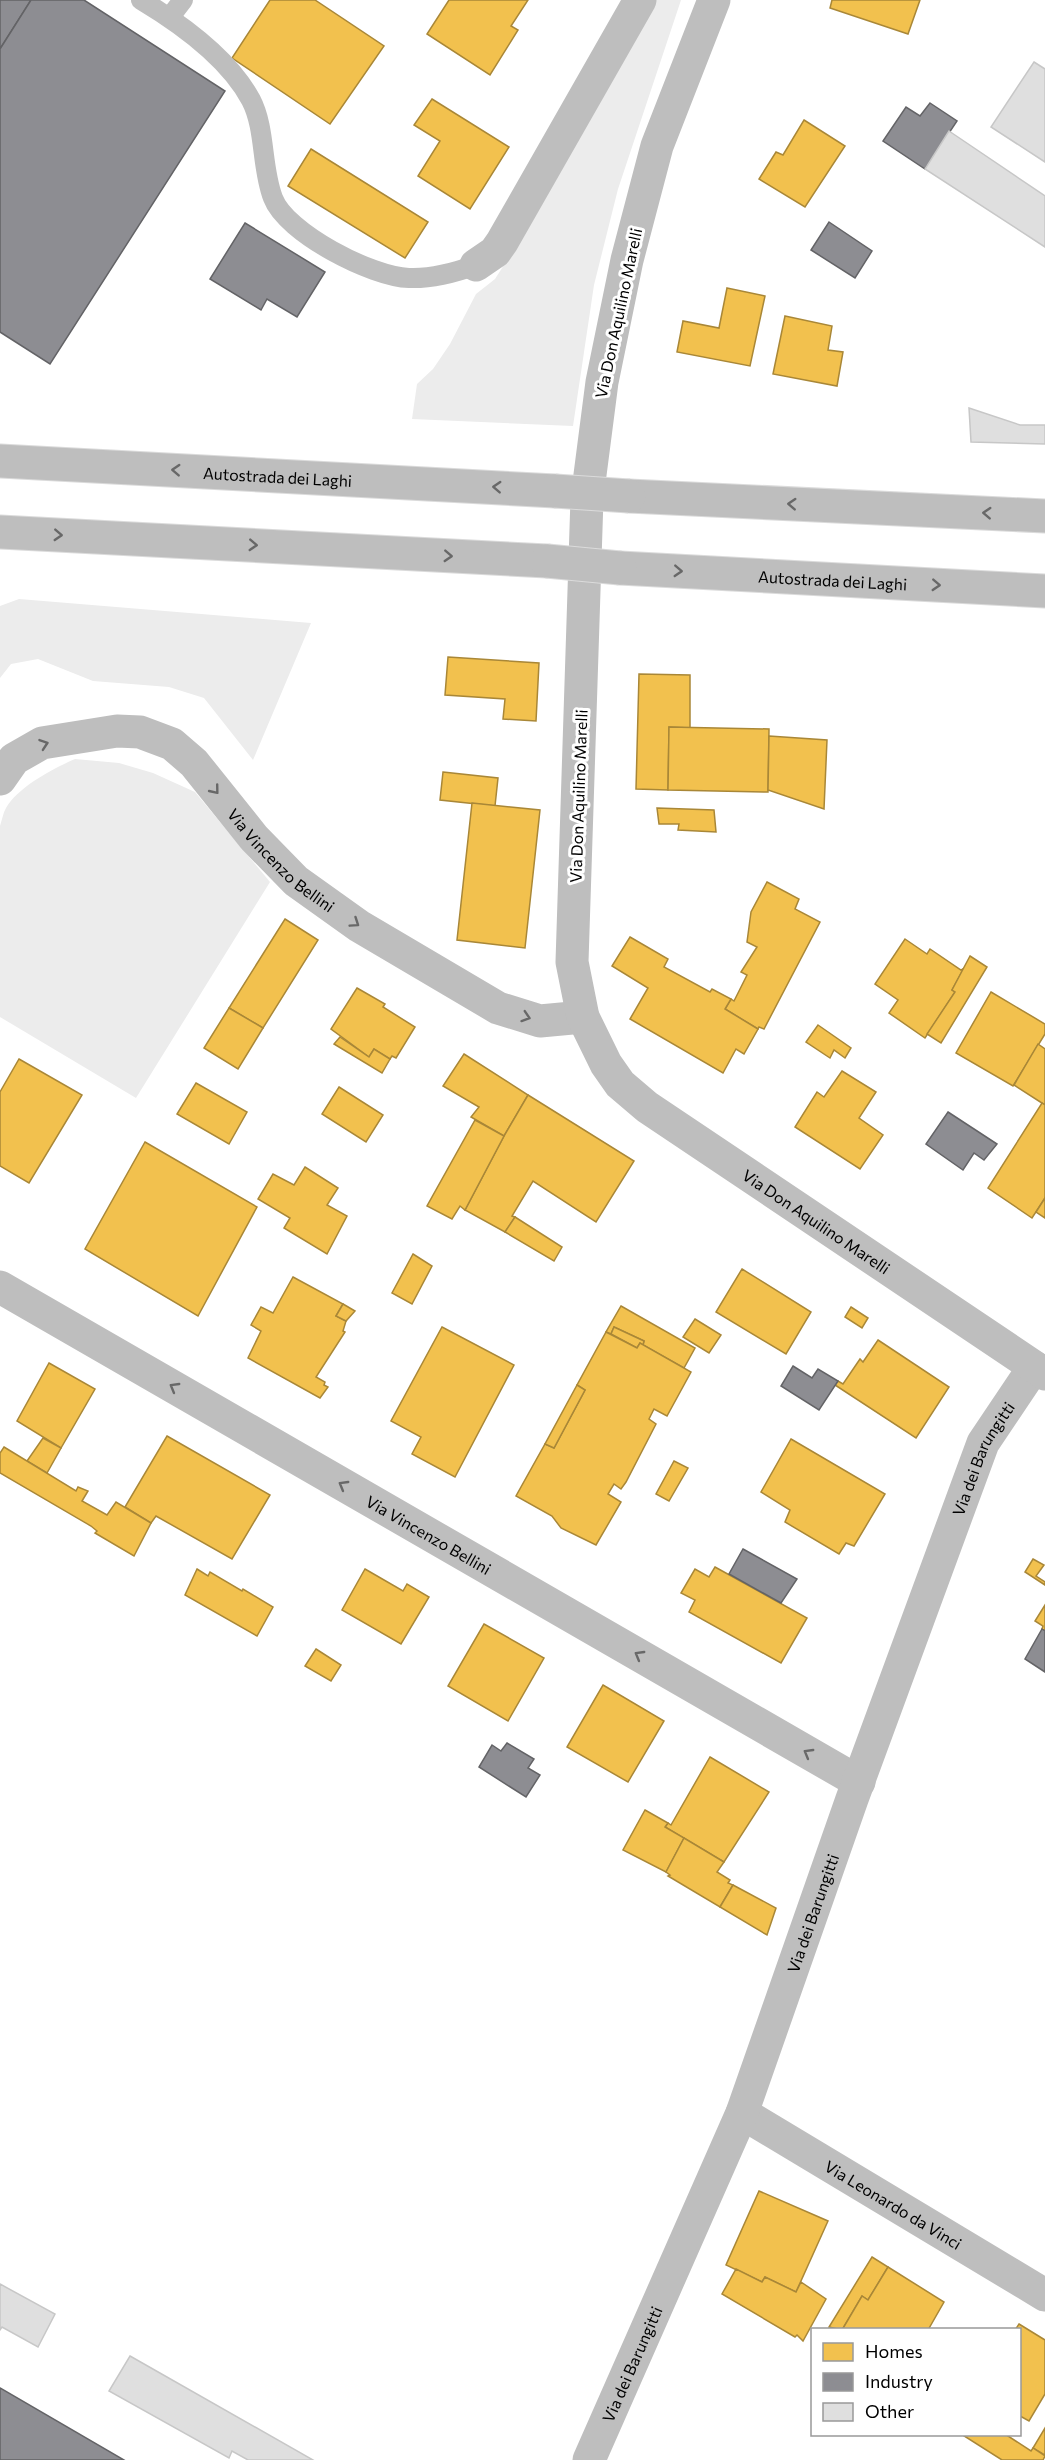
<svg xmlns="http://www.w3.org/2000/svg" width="1045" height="2460" font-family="Commissioner,sans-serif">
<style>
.green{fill:#ececec}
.homes{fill:#f2c14e;stroke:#a98737;stroke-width:1.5}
.industry{fill:#8d8d92;stroke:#636366;stroke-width:1.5}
.building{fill:#dfdfdf;stroke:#c7c7c7;stroke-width:1.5}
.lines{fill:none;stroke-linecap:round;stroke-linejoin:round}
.motorway-casing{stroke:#dbdbdb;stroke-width:35}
.service{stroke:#bebebe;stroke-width:20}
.minor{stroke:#bebebe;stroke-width:33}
.tertiary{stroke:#bebebe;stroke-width:33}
.motorway{stroke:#bebebe;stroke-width:33}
.motorway-bridge-casing{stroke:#dbdbdb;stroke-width:35;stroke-linecap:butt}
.motorway-bridge{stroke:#bebebe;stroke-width:33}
.oneway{stroke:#686868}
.labels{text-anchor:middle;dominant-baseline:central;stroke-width:6;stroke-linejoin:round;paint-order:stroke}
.street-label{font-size:16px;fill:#000;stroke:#fff}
</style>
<rect width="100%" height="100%" fill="#fff"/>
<g class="green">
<path d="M654,0H681L618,189L594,285L573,426L412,419L417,384L433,369L450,344L476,294L495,279L529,226Z"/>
<path d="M19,599L311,623L253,760L204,698L169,687L93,681L38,659L11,664L0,678V606Z"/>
<path d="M75,759L119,763L153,773L195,792L270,882L136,1098L0,1017V826C2,820 3,813 6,808C18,787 54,768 75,759Z"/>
</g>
<g class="homes">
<path d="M270,0H315L384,46L330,124L232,58Z"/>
<path d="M449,0H528L511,26L518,30L490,75L427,34Z"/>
<path d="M832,0H920L908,34L830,8Z"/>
<path d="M432,99L509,147L470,209L418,176L440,141L414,125Z"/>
<path d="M804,120L845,146L805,207L759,179L776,152L783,155Z"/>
<path d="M311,149L428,222L405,258L288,186Z"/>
<path d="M727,288L765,296L750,366L677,352L683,321L719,328Z"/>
<path d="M785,316L832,326L828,350L843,352L837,386L773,374Z"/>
<path d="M448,657L539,663L536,721L503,719L505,699L445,695Z"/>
<path d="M639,674L690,675V728L669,727L668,790L636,789Z"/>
<path d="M669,727L769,729L768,792L668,790Z"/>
<path d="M769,736L827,740L824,809L768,790Z"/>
<path d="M443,772L498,778L495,806L440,800Z"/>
<path d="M472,803L540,810L525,948L457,940Z"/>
<path d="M657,808L714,810L716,832L678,830L679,824H659Z"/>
<path d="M767,882L799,899L795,909L820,922L764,1029L759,1027L758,1029L725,1009L731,999L734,1001L747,975L741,972L757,947L747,942L751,912Z"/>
<path d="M285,919L318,940L263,1028L229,1008Z"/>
<path d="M630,937L668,959L664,967L710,992L712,989L731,999L725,1009L758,1029L744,1054L736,1049L723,1073L630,1019L648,988L612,966Z"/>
<path d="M905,939L927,954L930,949L961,970L964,968L952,990L955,992L925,1038L889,1013L898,1000L875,984Z"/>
<path d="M970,956L987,967L941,1043L927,1034L955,992L952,990Z"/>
<path d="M357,988L385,1004L383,1007L415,1027L396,1058L392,1056L390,1059L374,1049L369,1057L331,1029Z"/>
<path d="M991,992L1045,1024V1034L1013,1086L956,1053Z"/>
<path d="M229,1008L263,1028L238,1069L204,1048Z"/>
<path d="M818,1025L851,1048L845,1058L834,1050L830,1058L806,1042Z"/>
<path d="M340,1037L369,1057L374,1049L390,1059L382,1073L334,1044Z"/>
<path d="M1038,1044L1045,1049V1105L1014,1085Z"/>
<path d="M464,1054L528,1095L504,1136L471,1117L479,1107L443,1086Z"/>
<path d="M19,1059L82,1095L29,1183L0,1166V1092Z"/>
<path d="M842,1071L876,1092L859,1118L883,1135L860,1169L795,1127L817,1092L824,1097Z"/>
<path d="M196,1083L247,1112L229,1144L177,1114Z"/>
<path d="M339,1087L383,1115L366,1142L322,1114Z"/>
<path d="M528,1095L634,1161L596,1222L533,1181L512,1216L515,1217L505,1232L465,1210L504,1136Z"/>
<path d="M1042,1103L1045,1105V1198L1032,1218L988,1188Z"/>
<path d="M475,1120L504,1136L465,1210L460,1206L452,1219L427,1206Z"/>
<path d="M145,1142L257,1207L198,1316L85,1249Z"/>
<path d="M305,1167L338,1188L327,1205L347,1216L327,1254L284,1228L290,1218L258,1199L273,1174L294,1185Z"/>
<path d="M1045,1198V1218L1036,1212Z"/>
<path d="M515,1217L562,1247L554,1261L505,1232Z"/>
<path d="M413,1254L432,1266L412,1304L392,1293Z"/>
<path d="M742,1269L811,1312L786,1354L716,1312Z"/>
<path d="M293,1277L343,1304L336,1316L346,1321L343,1331L345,1332L316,1377L325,1382L324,1385L328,1387L320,1398L248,1358L261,1331L251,1325L261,1307L273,1313Z"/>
<path d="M343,1304L355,1311L346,1321L336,1316Z"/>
<path d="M621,1306L695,1348L684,1368L643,1345L644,1341L614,1327L611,1334L606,1332Z"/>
<path d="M851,1307L868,1318L862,1328L845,1317Z"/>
<path d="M695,1319L721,1335L709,1353L683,1337Z"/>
<path d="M442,1327L514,1365L455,1477L412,1454L421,1437L391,1421Z"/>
<path d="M614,1327L644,1341L643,1345L640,1343L637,1348L611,1334Z"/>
<path d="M606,1332L637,1348L640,1343L691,1372L667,1416L654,1409L649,1419L656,1424L626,1482L621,1489L614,1484L608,1494L621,1502L596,1545L561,1528L552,1516L516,1496L545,1444L554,1448L585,1390L577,1385Z"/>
<path d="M878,1340L949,1387L916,1438L835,1385L838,1381L843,1384L860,1359L863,1362Z"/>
<path d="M49,1363L95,1389L61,1448L17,1421Z"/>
<path d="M577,1385L585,1390L554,1448L545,1444Z"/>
<path d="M167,1436L270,1495L232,1559L156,1516L151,1523L125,1507Z"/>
<path d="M43,1438L61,1448L47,1473L27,1461Z"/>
<path d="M791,1439L885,1494L854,1546L846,1543L839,1554L785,1522L790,1510L761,1492Z"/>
<path d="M4,1447L76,1491L78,1487L88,1491L82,1501L107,1515L116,1502L151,1523L134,1556L95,1533L97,1531L91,1526L0,1473V1453Z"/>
<path d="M674,1461L688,1468L669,1501L656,1494Z"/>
<path d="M1033,1559L1044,1565L1036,1576L1045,1582V1585L1025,1572Z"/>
<path d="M715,1567L807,1618L781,1663L689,1612L695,1600L681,1593L695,1569L709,1577Z"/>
<path d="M197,1569L208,1576L210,1572L242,1591L243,1589L273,1607L257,1636L185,1595Z"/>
<path d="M365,1569L403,1591L407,1584L429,1597L401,1644L342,1610Z"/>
<path d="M1045,1605V1631L1042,1629L1043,1626L1035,1621Z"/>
<path d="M484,1624L544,1658L508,1721L448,1686Z"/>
<path d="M316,1649L341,1665L331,1681L305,1666Z"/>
<path d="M603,1685L664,1721L628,1782L567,1747Z"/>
<path d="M710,1757L769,1792L724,1862L665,1827L668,1823L671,1825Z"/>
<path d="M645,1810L668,1823L665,1827L684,1838L666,1872L623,1850Z"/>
<path d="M684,1838L724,1862L717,1872L730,1880L728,1883L733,1885L720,1907L668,1876L670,1875L666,1872Z"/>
<path d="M733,1885L776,1908L767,1935L720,1907Z"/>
<path d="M759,2191L828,2221L796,2292L765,2277L762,2282L726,2265Z"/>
<path d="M872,2257L888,2267L868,2300L862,2296L842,2330L829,2327Z"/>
<path d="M888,2267L944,2302L928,2330H842L862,2296L868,2300Z"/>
<path d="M736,2269L762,2282L765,2277L796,2292L801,2282L826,2299L803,2341L797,2335L795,2337L722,2294Z"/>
<path d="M1019,2324L1045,2340V2394L1029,2421L1020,2416V2330H1015Z"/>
<path d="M1045,2428V2455L1033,2448Z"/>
<path d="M961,2434H1005L1031,2451L1033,2448L1045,2456L1043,2460H1002Z"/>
</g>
<g class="industry">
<path d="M0,0H31L0,49Z"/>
<path d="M31,0H84L225,91L50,364L0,332V49Z"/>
<path d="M930,103L957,121L925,169L883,141L906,107L920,116Z"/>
<path d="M829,222L872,251L855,278L811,250Z"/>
<path d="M245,223L325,272L297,317L267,299L261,310L210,279Z"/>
<path d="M948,1112L997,1144L984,1160L974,1153L963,1170L926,1144Z"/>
<path d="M793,1366L812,1378L818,1369L838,1381L819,1410L781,1386Z"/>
<path d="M743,1549L797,1579L781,1603L729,1574Z"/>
<path d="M1042,1629L1045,1631V1672L1025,1659Z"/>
<path d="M507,1743L534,1759L528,1768L540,1775L526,1797L479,1767L492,1745L501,1751Z"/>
<path d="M0,2388L124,2460H0Z"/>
</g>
<g class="building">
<path d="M1034,62L1045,69V162L991,127Z"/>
<path d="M949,131L1045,196V247L925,169Z"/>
<path d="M969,408L1020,425H1045V444L971,442Z"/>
<path d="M0,2284L55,2314L38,2347L2,2327L0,2330Z"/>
<path d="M130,2356L313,2460H248L232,2451L229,2458L109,2391Z"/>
</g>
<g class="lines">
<defs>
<g id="motorway">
<path id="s6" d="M0,461L555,491"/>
<path d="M629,496L1045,516"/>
<path d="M0,532L547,561"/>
<path id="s7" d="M620,568L1045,591"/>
</g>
</defs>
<use href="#motorway" class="motorway-casing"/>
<g class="service">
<path d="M141,0C181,24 229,59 251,100C266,129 261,167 273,198C286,233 372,277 409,278C432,279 454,273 476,265"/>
<path d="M170,17L183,0"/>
</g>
<g class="minor">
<path d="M476,265L495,252L502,242L640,0"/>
<path id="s1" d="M0,779L14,759L42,743L117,731L140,732L172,744L194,763L254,838L296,881L359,926L498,1008L540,1021L583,1017"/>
<path id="s2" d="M0,1287L859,1782"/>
<path id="s3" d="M742,2113L1045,2295"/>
<path id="s4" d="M589,2460L742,2113L852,1799L983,1443L1034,1367"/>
</g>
<path class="tertiary" id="s5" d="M714,0L657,146L627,260L602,382L587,498L572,962L583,1017L606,1064L620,1084L647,1107L1045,1374"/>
<use href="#motorway" class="motorway"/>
<defs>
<g id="motorway-bridge">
<path d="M555,491L629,496"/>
<path d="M547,561L620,568"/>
</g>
</defs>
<use href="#motorway-bridge" class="motorway-bridge-casing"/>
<use href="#motorway-bridge" class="motorway-bridge"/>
</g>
<defs><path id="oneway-chevron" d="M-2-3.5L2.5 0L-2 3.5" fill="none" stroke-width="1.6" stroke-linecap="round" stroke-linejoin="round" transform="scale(1.5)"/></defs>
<g class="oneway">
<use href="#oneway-chevron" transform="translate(176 470) rotate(-177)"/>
<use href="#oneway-chevron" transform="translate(497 487) rotate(-177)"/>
<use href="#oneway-chevron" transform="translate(792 504) rotate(-177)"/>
<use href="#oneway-chevron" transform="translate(987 513) rotate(-177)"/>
<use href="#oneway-chevron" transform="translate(58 535) rotate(3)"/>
<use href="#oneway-chevron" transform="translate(253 545) rotate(3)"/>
<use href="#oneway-chevron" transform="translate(448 556) rotate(3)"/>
<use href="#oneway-chevron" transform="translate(678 571) rotate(3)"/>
<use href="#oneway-chevron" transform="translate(936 585) rotate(3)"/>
<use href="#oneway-chevron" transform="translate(44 744) rotate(-19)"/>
<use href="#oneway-chevron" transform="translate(215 790) rotate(51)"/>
<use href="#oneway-chevron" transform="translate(355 923) rotate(34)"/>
<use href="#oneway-chevron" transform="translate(526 1017) rotate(18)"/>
<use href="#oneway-chevron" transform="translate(174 1387) rotate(-150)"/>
<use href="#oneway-chevron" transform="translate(343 1485) rotate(-150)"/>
<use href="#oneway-chevron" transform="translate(639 1655) rotate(-150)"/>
<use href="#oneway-chevron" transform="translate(808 1753) rotate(-150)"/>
</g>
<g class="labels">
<g class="street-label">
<text transform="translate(618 313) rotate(-78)">Via Don Aquilino Marelli</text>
<text stroke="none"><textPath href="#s6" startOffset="278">Autostrada dei Laghi</textPath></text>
<text stroke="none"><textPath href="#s7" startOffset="213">Autostrada dei Laghi</textPath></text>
<text transform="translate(578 796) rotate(-88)">Via Don Aquilino Marelli</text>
<text stroke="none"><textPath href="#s1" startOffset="350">Via Vincenzo Bellini</textPath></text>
<text stroke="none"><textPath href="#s5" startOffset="1353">Via Don Aquilino Marelli</textPath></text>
<text stroke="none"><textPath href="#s4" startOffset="1077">Via dei Barungitti</textPath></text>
<text stroke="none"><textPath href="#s2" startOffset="495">Via Vincenzo Bellini</textPath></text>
<text stroke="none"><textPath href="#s4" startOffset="591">Via dei Barungitti</textPath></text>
<text stroke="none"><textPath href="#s3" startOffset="177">Via Leonardo da Vinci</textPath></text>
<text stroke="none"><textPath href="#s4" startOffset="105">Via dei Barungitti</textPath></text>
</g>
</g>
<rect x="811" y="2328" width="210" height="108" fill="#ffffff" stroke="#999999" stroke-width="1.5"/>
<rect x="823" y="2343" width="30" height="18" fill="#f2c14e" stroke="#999999" stroke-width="1.5"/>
<text x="865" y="2358" font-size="18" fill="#000000">Homes</text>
<rect x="823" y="2373" width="30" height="18" fill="#8d8d92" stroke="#999999" stroke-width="1.5"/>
<text x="865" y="2388" font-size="18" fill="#000000">Industry</text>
<rect x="823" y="2403" width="30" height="18" fill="#dfdfdf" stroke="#999999" stroke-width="1.5"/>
<text x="865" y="2418" font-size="18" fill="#000000">Other</text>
</svg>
